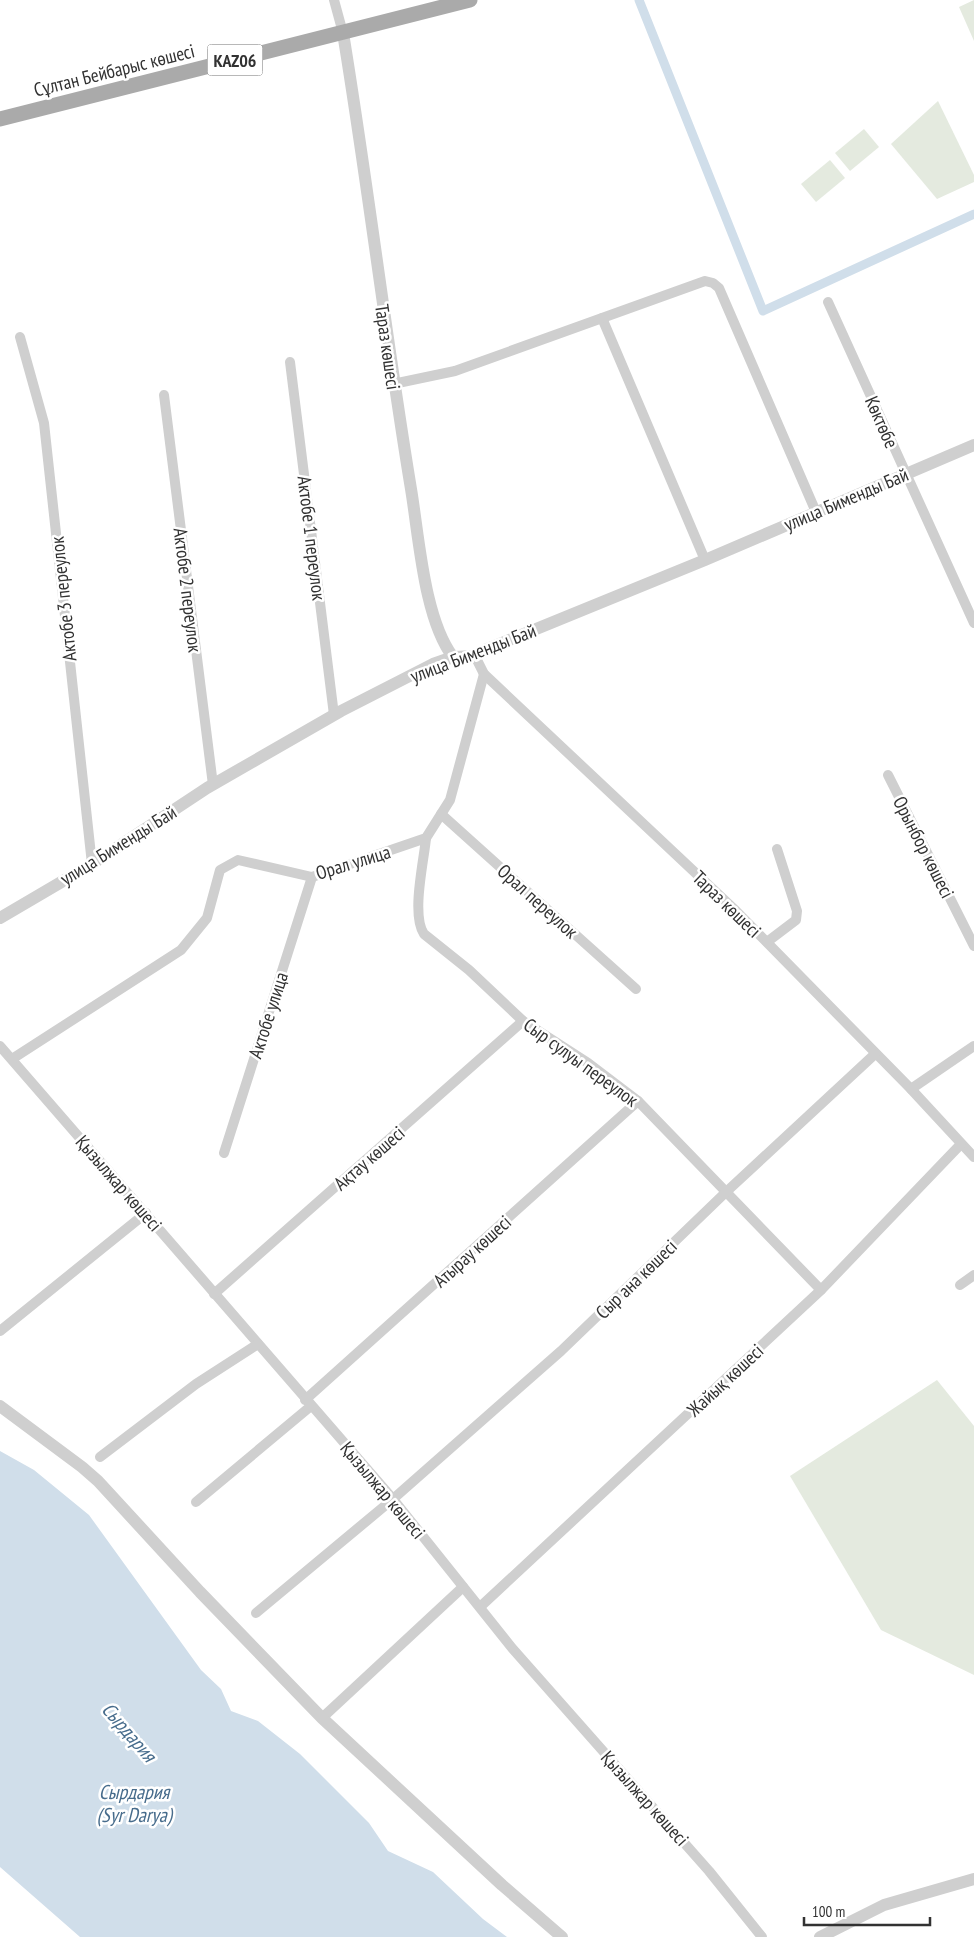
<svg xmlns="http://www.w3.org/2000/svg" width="974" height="1937" font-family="'PT Sans Narrow',sans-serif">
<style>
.green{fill:#e4eadf}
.water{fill:#d0deea}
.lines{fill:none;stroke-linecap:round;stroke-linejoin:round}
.canal{stroke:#d0deea;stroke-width:9}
.minor{stroke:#cfcfcf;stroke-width:10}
.tertiary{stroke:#cfcfcf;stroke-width:12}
.primary{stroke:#aaa;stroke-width:15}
.labels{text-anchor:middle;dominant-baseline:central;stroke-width:5;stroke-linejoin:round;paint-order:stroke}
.shield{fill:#fff;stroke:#707070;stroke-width:1}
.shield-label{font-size:18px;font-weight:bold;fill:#323232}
.street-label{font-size:19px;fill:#323232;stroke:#fff}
.water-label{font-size:20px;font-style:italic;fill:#476c8c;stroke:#fff}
</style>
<rect width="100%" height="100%" fill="#fff"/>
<g class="green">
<path d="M974,0V41L959,7Z"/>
<path d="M938,101L974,175V182L937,199L891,144Z"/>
<path d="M864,129L879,147L850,171L835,153Z"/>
<path d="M830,160L845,178L816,202L801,184Z"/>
<path d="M937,1380L974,1426V1675L881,1630L790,1476Z"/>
</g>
<path class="water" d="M0,1451L34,1470L89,1515L201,1670L221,1689L231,1711L258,1721L300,1754L369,1823L388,1851L433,1872L483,1919L507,1937H80L0,1867Z"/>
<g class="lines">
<path class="canal" d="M639,0L763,311L974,214"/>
<g class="minor">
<path d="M334,0L343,33"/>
<path d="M828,302L974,623"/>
<path d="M602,318L705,560"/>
<path d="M20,337L44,423L92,864"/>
<path d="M290,362L334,715"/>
<path d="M393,384L455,371L705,281L713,283L719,288L816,512"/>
<path d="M164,395L213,785"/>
<path d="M475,656L484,674L736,911L911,1089L974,1157"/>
<path d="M888,775L974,946"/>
<path d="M441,814L636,989"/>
<path d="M426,838C424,861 411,915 424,934L469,970L523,1021L588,1063L638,1101L821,1290"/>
<path d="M767,942L796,920L797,911L777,849"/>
<path d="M0,1046L393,1499L512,1648L709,1871L762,1937"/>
<path d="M12,1059L181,950L207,918L220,870L238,860L312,877L426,838L450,800L484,674"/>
<path d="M911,1089L974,1046"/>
<path d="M224,1153L312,877"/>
<path d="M960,1285L974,1275"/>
<path d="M214,1294L523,1021"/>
<path d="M0,1331L146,1213"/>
<path d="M305,1400L638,1101"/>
<path d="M100,1457L196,1384L258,1344"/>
<path d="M196,1502L311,1406"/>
<path d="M480,1607L821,1290L961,1144"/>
<path d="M256,1613L393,1499L561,1351L725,1193L875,1054"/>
<path d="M322,1718L463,1587"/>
</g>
<g class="tertiary">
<path d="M343,33C368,185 386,338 411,489C419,537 424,619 453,657"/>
<path d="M0,918L92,864L207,788L341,711L433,664L453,657L475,656L487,649L705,560L974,445"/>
<path d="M0,1406L82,1467L98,1481L200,1592L322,1718L502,1885L562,1937"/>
<path d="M820,1937L884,1905L974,1879"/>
</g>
<path class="primary" d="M0,119L470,0"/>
</g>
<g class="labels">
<rect class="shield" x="207.5" y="44.5" width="55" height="31" rx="4"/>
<g class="shield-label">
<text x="235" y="60">KAZ06</text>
</g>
<g class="street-label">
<text transform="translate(114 70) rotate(-14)">Сұлтан Бейбарыс көшесі</text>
<text transform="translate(388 347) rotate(82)">Тараз көшесі</text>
<text transform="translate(882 422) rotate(66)">Көктөбе</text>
<text transform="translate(846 499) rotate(-23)">улица Бименды Бай</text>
<text transform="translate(312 538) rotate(83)">Актобе 1 переулок</text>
<text transform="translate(188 590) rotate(83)">Актобе 2 переулок</text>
<text transform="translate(63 599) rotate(-96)">Актобе 3 переулок</text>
<text transform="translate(473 653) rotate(-21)">улица Бименды Бай</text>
<text transform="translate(118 845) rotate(-32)">улица Бименды Бай</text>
<text transform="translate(924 847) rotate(63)">Орынбор көшесі</text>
<text transform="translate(353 862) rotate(-17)">Орал улица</text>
<text transform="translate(538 901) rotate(42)">Орал переулок</text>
<text transform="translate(727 904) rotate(44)">Тараз көшесі</text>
<text transform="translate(268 1015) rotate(-72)">Актобе улица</text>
<text transform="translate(581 1062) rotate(36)">Сыр сулуы переулок</text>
<text transform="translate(369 1158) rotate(-41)">Ақтау көшесі</text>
<text transform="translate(119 1183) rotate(49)">Қызылжар көшесі</text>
<text transform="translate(472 1251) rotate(-42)">Атырау көшесі</text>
<text transform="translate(636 1279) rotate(-44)">Сыр ана көшесі</text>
<text transform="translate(725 1380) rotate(-43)">Жайық көшесі</text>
<text transform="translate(383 1490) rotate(50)">Қызылжар көшесі</text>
<text transform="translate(645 1798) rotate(48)">Қызылжар көшесі</text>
</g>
<g class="water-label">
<text transform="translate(129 1732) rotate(49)">Сырдария</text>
<text x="134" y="1792">Сырдария<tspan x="134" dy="23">(Syr Darya)</tspan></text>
</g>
</g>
<path d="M804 1917v8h126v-8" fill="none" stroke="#323232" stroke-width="2.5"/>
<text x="812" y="1917" font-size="15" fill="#323232" stroke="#ffffff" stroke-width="4" paint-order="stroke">100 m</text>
</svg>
